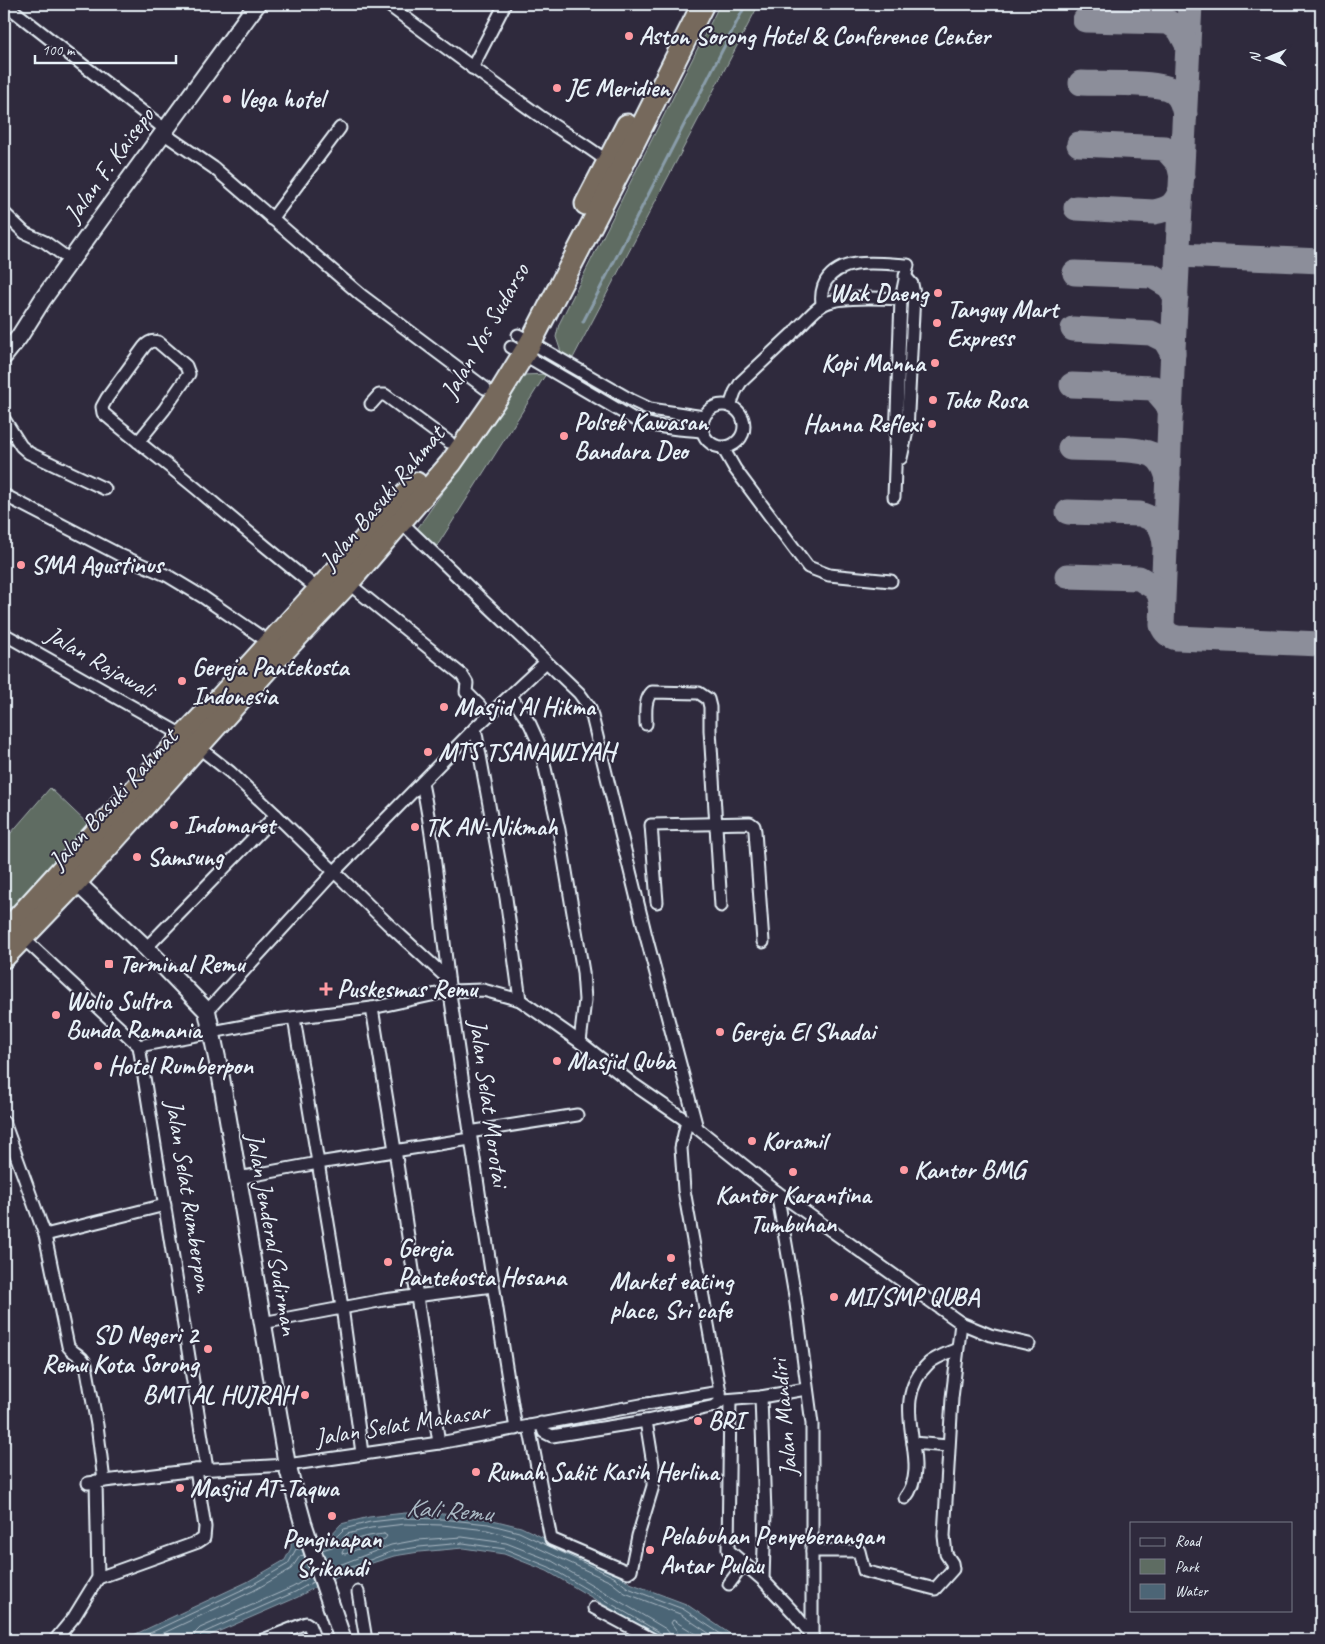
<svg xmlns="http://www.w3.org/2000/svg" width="1325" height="1644" font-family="Caveat,sans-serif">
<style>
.green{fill:#5e6c62;stroke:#a3aead}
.water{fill:#4c6576;stroke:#8a9daa}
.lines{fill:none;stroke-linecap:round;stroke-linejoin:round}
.shore{stroke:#aab9c4;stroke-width:1}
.stream{stroke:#8a9daa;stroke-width:3}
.taxiway{stroke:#8c8e9a;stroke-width:25}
.street-casing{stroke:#e8f1f8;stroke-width:15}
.secondary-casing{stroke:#e8f1f8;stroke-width:20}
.highway-casing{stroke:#e8f1f8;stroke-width:25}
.street{stroke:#2f2a3d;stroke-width:11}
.secondary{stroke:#2f2a3d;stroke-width:16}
.highway{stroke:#76695c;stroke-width:21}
.poi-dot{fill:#ff9aa2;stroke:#2f2a3d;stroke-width:2}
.labels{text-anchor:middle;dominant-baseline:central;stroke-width:4;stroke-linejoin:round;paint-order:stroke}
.poi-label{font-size:25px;font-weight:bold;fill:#e8f1f8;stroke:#2f2a3d;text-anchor:start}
.street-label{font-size:25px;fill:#e8f1f8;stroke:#2f2a3d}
.water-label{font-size:26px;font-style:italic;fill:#aab9c4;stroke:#2f2a3d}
</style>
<rect width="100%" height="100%" fill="#2f2a3d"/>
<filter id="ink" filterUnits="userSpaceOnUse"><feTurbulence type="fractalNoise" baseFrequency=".02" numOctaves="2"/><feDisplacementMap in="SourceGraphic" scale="10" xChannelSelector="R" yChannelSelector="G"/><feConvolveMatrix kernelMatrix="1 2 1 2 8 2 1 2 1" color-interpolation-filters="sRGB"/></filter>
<g filter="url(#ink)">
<g class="green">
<path d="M720,4H759L573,358L561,352L556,337L559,324Z"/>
<path d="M546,374L437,546L417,529L524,375Z"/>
<path d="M50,788L93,829L20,909H4V841Z"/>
</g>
<path class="water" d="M405,1513L443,1514L489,1519L521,1527L617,1573L630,1583L686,1604L739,1640H664L547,1571L504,1554L463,1548L419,1552L394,1556L369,1564L315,1587L298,1597L199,1640H123L247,1582L285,1560L291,1548L292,1532L298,1543L304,1544L329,1537L341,1524L369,1517Z"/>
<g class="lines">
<g class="shore">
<path d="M384,1534L387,1536L385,1539L345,1554L342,1553C348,1537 369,1536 384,1534Z"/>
<path d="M320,1544L332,1541L344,1529L370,1522L405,1518L442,1519L488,1524L519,1532L614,1577L628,1588L683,1609L730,1640"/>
<path d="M322,1550L335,1546L347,1534L371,1528L405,1524L442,1525L487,1530L517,1538L611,1582L625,1593L680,1614L719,1640"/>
<path d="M329,1569L391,1545L418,1540L462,1537L506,1543L552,1561L666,1629L670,1634L671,1640"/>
<path d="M331,1575L393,1551L419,1547L463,1543L505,1549L549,1567L662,1634L665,1640"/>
<path d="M135,1640L250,1586L288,1564L296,1549H302"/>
<path d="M149,1640L253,1591L291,1569L300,1556L304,1555"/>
<path d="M193,1640L195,1633L200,1628L293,1587L311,1576"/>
<path d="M199,1640L200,1636L203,1633L295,1592L313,1582"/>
<path d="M679,1640L677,1631L671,1623L673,1620L706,1640"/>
</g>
<path class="stream" d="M583,322L746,4"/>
<g class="taxiway">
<path d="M1190,4L1172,370L1162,625C1165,633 1169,636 1177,638L1321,644"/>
<path d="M1085,20L1168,22L1179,29L1188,46"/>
<path d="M1081,83C1100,84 1160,81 1173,91C1181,97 1183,105 1185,115"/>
<path d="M1079,144L1165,148L1179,164L1182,177"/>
<path d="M1076,208L1154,212C1170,209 1175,205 1181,190"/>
<path d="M1178,255L1321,261"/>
<path d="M1075,273L1152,276L1169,286L1176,297"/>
<path d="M1073,329L1151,333L1165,340L1173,354"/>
<path d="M1072,385L1154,388L1166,402L1171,412"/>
<path d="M1070,448C1088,449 1139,447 1153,455C1162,460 1165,468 1168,478"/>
<path d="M1068,512L1140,514C1158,520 1162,525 1165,543"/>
<path d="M1067,576L1139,578L1154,587L1159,593L1162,605"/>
</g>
<defs>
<g id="street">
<path d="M5,4L166,130"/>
<path d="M387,4C438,42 489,80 541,117C563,132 587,145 608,162"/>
<path d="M472,68L505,4"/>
<path d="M163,133L214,168L361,295L485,388"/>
<path d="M4,213L25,233L45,242L70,260"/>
<path d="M272,219L340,128"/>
<path d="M822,305C821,297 822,288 826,281C842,256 882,264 908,265L901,299L894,497"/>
<path d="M796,330C804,322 812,312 821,306C835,295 883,298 901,299"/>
<path d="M518,335L631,400L650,409L704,417"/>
<path d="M511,347L634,419C655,428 679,429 702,431"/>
<path d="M371,404L379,395H385L449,442"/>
<circle cx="723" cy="426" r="21"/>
<path d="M730,406L735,392L741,382L792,334"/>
<path d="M4,419L21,446L29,453L105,489"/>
<path d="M138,442L164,410L189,374L186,366L158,342C152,340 148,342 144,347L107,398L102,407L103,413C136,441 171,467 204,495C242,527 280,559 319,590"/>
<path d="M723,448L735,469L808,567L829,575L891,581"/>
<path d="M901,458L907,431L914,294L912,284L905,276"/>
<path d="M4,495L120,555L168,576L203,597L270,643"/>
<path d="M401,522L579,693L590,708L646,936L697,1128"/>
<path d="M348,583L462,675L467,683L466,692L480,706"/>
<path d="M4,634L184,736L230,772L276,815L388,924L448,979"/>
<path d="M511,696L530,724L540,746L559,830L583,972L585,1000L580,1042"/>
<path d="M646,724C646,713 644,700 652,692L699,693L708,699L710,707V730L721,906"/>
<path d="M475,728L506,898L520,1000"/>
<path d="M422,783C437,855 441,928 451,1000C471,1143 493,1286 516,1429"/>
<path d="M657,902L651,825L750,823L754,826L755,831L763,942"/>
<path d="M22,937L139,1046L207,1469"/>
<path d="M146,948L276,815"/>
<path d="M372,1008L395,1150L439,1443"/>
<path d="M207,1011L335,871L475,728L546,662"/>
<path d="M294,1018L342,1307L362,1453"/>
<path d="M139,1046L275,1020L372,1008L450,991L483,990L520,1000L580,1042L633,1084L697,1128L777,1192L961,1323L990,1335L1029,1344"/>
<path d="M4,1122L45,1235L68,1346C73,1354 83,1355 86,1365L97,1425L104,1481"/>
<path d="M469,1132L577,1115"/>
<path d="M238,1178L318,1163L470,1139"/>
<path d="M777,1192L795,1296L812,1424V1636"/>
<path d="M45,1235L165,1205"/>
<path d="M262,1323L384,1300L493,1286"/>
<path d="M761,1397L765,1513L763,1580"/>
<path d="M724,1400L761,1397L806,1389"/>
<path d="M730,1400L728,1550L763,1580L794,1613L813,1637"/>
<path d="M541,1423L544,1432L552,1436L646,1421L715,1406L720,1402V1392L684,1190L681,1148L687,1121"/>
<path d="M529,1426L551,1539L628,1572L631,1570L638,1536L653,1486V1464L646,1421"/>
<path d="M913,1443L948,1446"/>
<path d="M88,1483L196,1470L287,1465L439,1443L641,1405L720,1392"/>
<path d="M905,1498C935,1461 884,1405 929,1363C936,1357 948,1353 957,1349"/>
<path d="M812,1551H859L864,1571L935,1589L953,1569L952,1563L946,1554L944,1536L952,1398L961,1323"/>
<path d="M98,1578L198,1542L204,1538L205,1527L196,1470"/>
<path d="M729,1584L744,1564"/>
<path d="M358,1592L366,1640"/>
<path d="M594,1608L654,1640"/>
<path d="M55,1640L74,1617L98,1578L96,1481"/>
<path d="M263,1640L306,1623L309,1625L315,1640"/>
</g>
<g id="secondary">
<path d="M4,356L19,337L43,299L94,228L257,4"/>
<path d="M76,882L146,948L207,1011L220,1072L287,1465L303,1523L343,1640"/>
</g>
<g id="highway">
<path d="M586,204L627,125"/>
<path d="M4,933L184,736L222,696L416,483"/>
<path d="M4,957L76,882L278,657L348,583L451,463L499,394L531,342L622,166L703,4"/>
</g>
</defs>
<use href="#street" class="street-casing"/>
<use href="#secondary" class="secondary-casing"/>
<use href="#highway" class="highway-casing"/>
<use href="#street" class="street"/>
<use href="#secondary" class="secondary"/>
<use href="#highway" class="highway"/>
</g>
</g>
<g class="poi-dot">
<circle cx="629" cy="36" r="5"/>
<circle cx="557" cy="88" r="5"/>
<circle cx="227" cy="99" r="5"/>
<circle cx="938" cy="293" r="5"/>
<circle cx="937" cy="323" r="5"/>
<circle cx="935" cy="363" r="5"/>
<circle cx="933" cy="400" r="5"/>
<circle cx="932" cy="424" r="5"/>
<circle cx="564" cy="436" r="5"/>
<circle cx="21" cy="565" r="5"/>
<circle cx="182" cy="681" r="5"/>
<circle cx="444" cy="707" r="5"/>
<circle cx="428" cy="752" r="5"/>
<circle cx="174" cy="825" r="5"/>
<circle cx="415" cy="827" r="5"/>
<circle cx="137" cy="857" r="5"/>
<rect x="104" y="959" width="10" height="10" rx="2.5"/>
<path d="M323.5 981.5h5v5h5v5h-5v5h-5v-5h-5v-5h5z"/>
<circle cx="56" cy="1015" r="5"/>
<circle cx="720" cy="1032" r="5"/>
<circle cx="557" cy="1061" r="5"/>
<circle cx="98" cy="1066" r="5"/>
<circle cx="752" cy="1141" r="5"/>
<circle cx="904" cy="1170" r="5"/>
<circle cx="793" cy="1172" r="5"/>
<circle cx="671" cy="1258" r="5"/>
<circle cx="388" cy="1262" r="5"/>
<circle cx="834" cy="1297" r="5"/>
<circle cx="208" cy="1349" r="5"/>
<circle cx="305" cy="1395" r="5"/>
<circle cx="698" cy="1421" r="5"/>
<circle cx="476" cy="1472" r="5"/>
<circle cx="180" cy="1488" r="5"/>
<circle cx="332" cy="1516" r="5"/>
<circle cx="650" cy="1550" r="5"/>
</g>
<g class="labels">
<g class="poi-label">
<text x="639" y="36">Aston Sorong Hotel &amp; Conference Center</text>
<text x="567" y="88">JE Meridien</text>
<text x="237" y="99">Vega hotel</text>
<text x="928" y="293" text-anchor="end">Wak Daeng</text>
<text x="947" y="309">Tanguy Mart<tspan x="947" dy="29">Express</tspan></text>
<text x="925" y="363" text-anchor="end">Kopi Manna</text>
<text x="943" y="400">Toko Rosa</text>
<text x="574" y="422">Polsek Kawasan<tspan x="574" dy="29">Bandara Deo</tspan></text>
<text x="922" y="424" text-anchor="end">Hanna Reflexi</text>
<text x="31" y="565">SMA Agustinus</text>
<text x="192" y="667">Gereja Pantekosta<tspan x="192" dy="29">Indonesia</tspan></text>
<text x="454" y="707">Masjid Al Hikma</text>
<text x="438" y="752">MTS TSANAWIYAH</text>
<text x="184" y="825">Indomaret</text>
<text x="425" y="827">TK AN-Nikmah</text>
<text x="147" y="857">Samsung</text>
<text x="119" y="964">Terminal Remu</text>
<text x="337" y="989">Puskesmas Remu</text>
<text x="66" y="1001">Wolio Sultra<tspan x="66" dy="29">Bunda Ramania</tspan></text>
<text x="730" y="1032">Gereja El Shadai</text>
<text x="567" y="1061">Masjid Quba</text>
<text x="108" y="1066">Hotel Rumberpon</text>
<text x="762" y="1141">Koramil</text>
<text x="914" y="1170">Kantor BMG</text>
<text x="793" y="1195" text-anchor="middle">Kantor Karantina<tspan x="793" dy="29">Tumbuhan</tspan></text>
<text x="398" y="1248">Gereja<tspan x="398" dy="29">Pantekosta Hosana</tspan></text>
<text x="671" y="1281" text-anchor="middle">Market eating<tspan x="671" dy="29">place, Sri cafe</tspan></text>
<text x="844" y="1297">MI/SMP QUBA</text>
<text x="198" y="1335" text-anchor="end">SD Negeri 2<tspan x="198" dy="29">Remu Kota Sorong</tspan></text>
<text x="295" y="1395" text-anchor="end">BMT AL HUJRAH</text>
<text x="708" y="1421">BRI</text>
<text x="486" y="1472">Rumah Sakit Kasih Herlina</text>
<text x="190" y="1488">Masjid AT-Taqwa</text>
<text x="660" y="1536">Pelabuhan Penyeberangan<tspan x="660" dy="29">Antar Pulau</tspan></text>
<text x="332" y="1539" text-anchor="middle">Penginapan<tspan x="332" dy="29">Srikandi</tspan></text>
</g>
<g class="street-label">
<text transform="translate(109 165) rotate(-54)">Jalan F. Kaisepo</text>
<text transform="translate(485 331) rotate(-60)">Jalan Yos Sudarso</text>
<text transform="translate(382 498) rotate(-50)">Jalan Basuki Rahmat</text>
<text transform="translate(100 662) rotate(30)">Jalan Rajawali</text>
<text transform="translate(113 799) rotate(-48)">Jalan Basuki Rahmat</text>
<text transform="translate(489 1103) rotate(82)">Jalan Selat Morotai</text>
<text transform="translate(189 1196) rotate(81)">Jalan Selat Rumberpon</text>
<text transform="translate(272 1234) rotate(80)">Jalan Jenderal Sudirman</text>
<text transform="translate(784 1418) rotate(-95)">Jalan Mandiri</text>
<text transform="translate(402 1424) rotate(-9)">Jalan Selat Makasar</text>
</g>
<g class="water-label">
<text transform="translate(449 1510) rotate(4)">Kali Remu</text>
</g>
</g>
<rect width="1325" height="1644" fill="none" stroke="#2f2a3d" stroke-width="20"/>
<rect x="10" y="10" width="1305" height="1624" fill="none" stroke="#e8f1f8" stroke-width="2" filter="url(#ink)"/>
<rect x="1130" y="1522" width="162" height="90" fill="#2f2a3d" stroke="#797a88"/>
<rect x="1140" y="1538" width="25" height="8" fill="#2f2a3d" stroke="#797a88"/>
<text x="1175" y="1546" font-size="15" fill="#e8f1f8">Road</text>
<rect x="1140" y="1559" width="25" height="15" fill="#5e6c62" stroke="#797a88"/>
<text x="1175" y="1572" font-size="15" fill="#e8f1f8">Park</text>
<rect x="1140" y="1584" width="25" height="15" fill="#4c6576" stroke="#797a88"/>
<text x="1175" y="1596" font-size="15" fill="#e8f1f8">Water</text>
<g transform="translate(1268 58) rotate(269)" stroke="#2f2a3d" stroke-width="4" paint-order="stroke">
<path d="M0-4L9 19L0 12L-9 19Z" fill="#e8f1f8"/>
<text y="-8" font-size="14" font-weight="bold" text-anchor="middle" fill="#e8f1f8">N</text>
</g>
<path d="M35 55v8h141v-8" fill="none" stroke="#e8f1f8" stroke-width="2.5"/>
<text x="42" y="55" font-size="15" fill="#e8f1f8" stroke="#2f2a3d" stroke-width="4" paint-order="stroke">100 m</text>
</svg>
